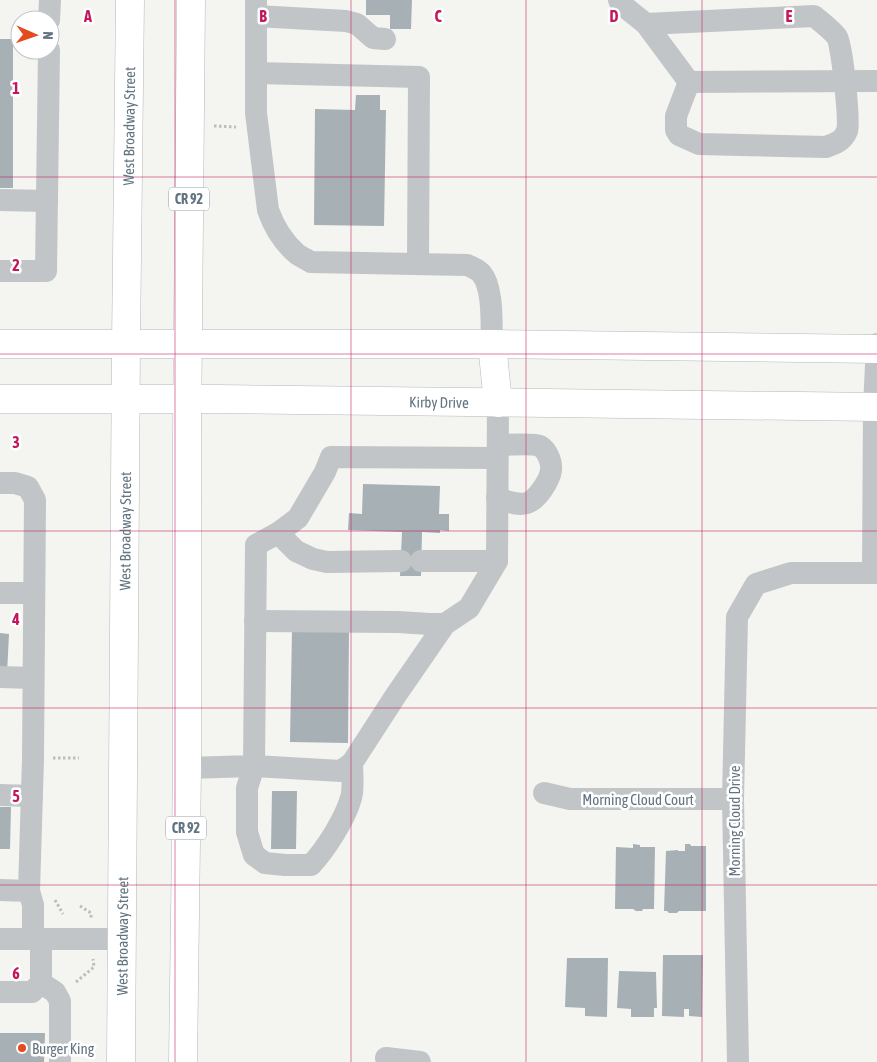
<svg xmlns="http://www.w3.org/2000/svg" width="877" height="1062" font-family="'Asap Condensed',sans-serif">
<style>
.building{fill:#a7b0b5}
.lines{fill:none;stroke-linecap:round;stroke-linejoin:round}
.major-casing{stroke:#b4b8bc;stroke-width:29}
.path{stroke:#bbbdbf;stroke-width:3;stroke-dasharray:2.5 2.5;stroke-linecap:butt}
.minor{stroke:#c1c5c8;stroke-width:22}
.major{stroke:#fff;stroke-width:28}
.grid{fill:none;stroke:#c2185b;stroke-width:1;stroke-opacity:0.55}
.poi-dot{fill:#e44c20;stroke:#fff;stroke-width:2}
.labels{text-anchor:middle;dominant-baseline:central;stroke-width:5;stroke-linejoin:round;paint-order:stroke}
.shield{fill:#fff;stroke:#929ea7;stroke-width:1}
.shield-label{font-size:14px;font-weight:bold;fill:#637481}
.street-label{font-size:15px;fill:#637481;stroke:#fff}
.poi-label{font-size:15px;fill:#637481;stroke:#fff;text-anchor:start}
.grid-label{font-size:16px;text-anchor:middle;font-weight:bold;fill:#c2185b;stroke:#fff;stroke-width:5;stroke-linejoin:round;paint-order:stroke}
</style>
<rect width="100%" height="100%" fill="#f4f4f0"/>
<g class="building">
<path d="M366,0H412L411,29H390V15H366Z"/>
<rect x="0" y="39" width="13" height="149"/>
<path d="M356,95H380V110H386L384,226L314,225L315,109L355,110Z"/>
<path d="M363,484L440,486L439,514H449V531L440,530V533L422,532L421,576H400L402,532L348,530L349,513L362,514Z"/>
<path d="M292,630L349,631L348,743L290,742Z"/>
<path d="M0,633L9,634L7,674H0Z"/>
<path d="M272,791H297L296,849H271Z"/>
<path d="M0,807H11L10,849H0Z"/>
<path d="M633,844L640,845V847H655L654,909H643L642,911H636L633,909H615L616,847L633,848Z"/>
<path d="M685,844H690L691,846H706V911H679L677,913H669L667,911H664L666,851L678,850V851H685Z"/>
<path d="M663,955H703L702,1017L689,1016V1009H684V1017L662,1016Z"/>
<path d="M567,958H608L607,1017L585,1016V1008L565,1007Z"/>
<path d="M619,971L656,972L657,1008H654V1017H631V1009L617,1008Z"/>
<path d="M0,1033H45L44,1062H0Z"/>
</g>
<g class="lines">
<defs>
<g id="major">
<path d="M0,344H492L877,349"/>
<path d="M492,344L498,403"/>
<path id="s1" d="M0,399H219L877,407"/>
<path id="s2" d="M121,1062L126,344L130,0"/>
<path d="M183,1062L187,768V437L191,0"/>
</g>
</defs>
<use href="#major" class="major-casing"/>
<g class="path">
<path d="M214,126L236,127"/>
<path d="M53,758H79"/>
<path d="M55,900L63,914"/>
<path d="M80,906L91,913V918"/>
<path d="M76,982L94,967L93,959"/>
</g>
<g class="minor">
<path d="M256,0V113L268,210C274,227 283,242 297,254C301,257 306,259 311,262L467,265C472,267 478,270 481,273C494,288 491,325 492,344"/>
<path d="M619,0L621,4L646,24L689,82L877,81"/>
<path d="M256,16L346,21L357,24L373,38L385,39"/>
<path d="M49,20L50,0"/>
<path d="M646,24L814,16C820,21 833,31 837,37C842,45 850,121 847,131C843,141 836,143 826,147L699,144L679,135L676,130V116L689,82"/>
<path d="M256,73L419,77L418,264"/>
<path d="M0,200L47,201"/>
<path d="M0,271H46L49,50"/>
<path d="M0,483H15L28,487L35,500L33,759L29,891L33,905V939"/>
<path d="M497,498C507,501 517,506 527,503C537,500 550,480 551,470C552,462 547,450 540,446C533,443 507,445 498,445"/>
<path d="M278,533L296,551L313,559L327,562L401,561"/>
<path d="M421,561H497"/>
<path d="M873,573L874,407L877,344"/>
<path d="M0,593H34"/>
<path d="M255,621L398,622L430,624H445"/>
<path d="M0,677L33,678"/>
<path d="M352,763C352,774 354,788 351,798C345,819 326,849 311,865H285L265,863L254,855L247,832V788L254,766L341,771L352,763L396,695L445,624L469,608L497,561L498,403"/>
<path d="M187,768L254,766L256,545L278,533L298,518L325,472L331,457L497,458"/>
<path d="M544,793L570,799H733"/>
<path d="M0,795L32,796"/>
<path d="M0,890L29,891"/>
<path d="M0,939H122"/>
<path d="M41,983L55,992L60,1001V1062"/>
<path d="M0,992H32L41,983V939"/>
<path d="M386,1058L420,1062"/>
<path d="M738,1062L733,799L737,617L756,584L791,573H877"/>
</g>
<use href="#major" class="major"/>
</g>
<path class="grid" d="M175,0V1062M351,0V1062M526,0V1062M702,0V1062M0,177H877M0,354H877M0,531H877M0,708H877M0,885H877"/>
<circle class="poi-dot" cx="22" cy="1048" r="5"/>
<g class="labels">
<g class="shield">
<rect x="169" y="187.5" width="40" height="23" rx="4"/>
<rect x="166" y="816.5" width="40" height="23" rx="4"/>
</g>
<g class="shield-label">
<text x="189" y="199">CR 92</text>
<text x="186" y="828">CR 92</text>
</g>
<g class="street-label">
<text stroke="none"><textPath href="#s2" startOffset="936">West Broadway Street</textPath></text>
<text stroke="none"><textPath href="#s1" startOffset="439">Kirby Drive</textPath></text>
<text stroke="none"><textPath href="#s2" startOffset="531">West Broadway Street</textPath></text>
<text x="638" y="799">Morning Cloud Court</text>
<text transform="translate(734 821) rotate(-90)">Morning Cloud Drive</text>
<text stroke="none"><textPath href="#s2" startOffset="126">West Broadway Street</textPath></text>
</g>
<g class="poi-label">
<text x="32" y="1048">Burger King</text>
</g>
</g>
<g class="grid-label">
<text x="88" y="22">A</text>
<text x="263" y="22">B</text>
<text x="438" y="22">C</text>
<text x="614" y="22">D</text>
<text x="789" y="22">E</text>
<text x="16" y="94">1</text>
<text x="16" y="271">2</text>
<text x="16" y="448">3</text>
<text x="16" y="625">4</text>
<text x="16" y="802">5</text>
<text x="16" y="979">6</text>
</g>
<g transform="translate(35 35) rotate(92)"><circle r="24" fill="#ffffff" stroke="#c1c7cd"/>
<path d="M0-4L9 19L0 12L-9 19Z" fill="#e44c20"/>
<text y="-8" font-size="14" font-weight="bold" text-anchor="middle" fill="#637481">N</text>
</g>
</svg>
